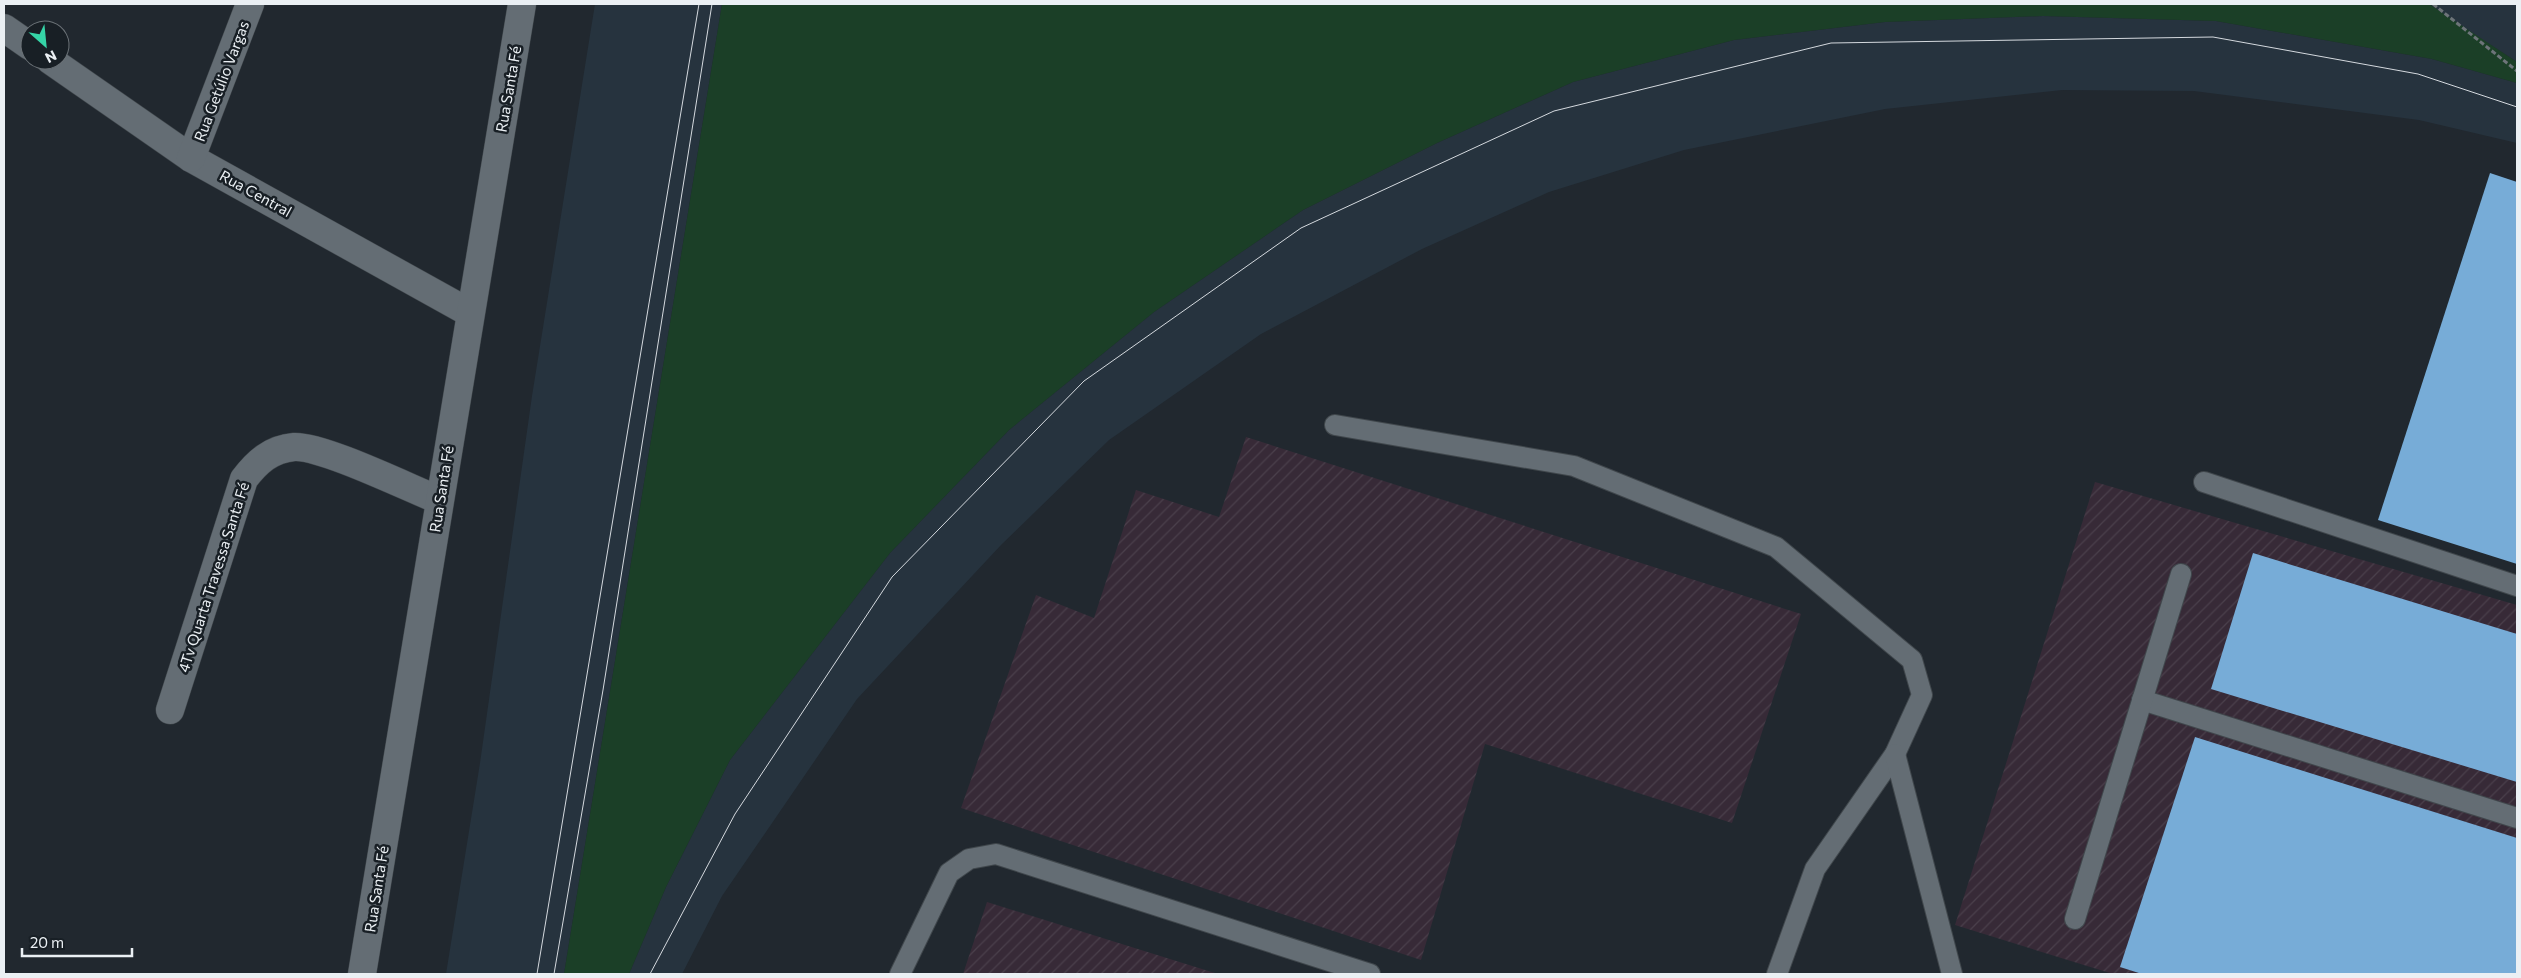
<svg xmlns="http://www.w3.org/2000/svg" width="2521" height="978" font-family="Commissioner,sans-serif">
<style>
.built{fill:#26333e}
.industrial{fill:url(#industrial-furrows)}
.green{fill:#1b3f27}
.building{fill:#77acd7}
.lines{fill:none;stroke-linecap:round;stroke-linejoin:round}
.service-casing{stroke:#40474c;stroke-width:22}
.minor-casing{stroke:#40474c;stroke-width:29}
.path{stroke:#6d7479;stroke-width:3;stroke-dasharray:5 2.5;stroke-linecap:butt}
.service{stroke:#646d74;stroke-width:20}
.minor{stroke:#646d74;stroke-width:28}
.tram{stroke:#d4d9de;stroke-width:1}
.labels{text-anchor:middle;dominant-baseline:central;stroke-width:5;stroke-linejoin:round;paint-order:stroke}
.street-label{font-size:15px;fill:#ebf0f4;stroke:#181f25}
</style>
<defs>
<pattern id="industrial-furrows" width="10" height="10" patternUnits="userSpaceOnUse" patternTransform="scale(1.25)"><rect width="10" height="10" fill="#372a37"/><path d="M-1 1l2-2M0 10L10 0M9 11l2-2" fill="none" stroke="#4a3f4b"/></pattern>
</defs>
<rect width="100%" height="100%" fill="#21282f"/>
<g class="built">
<path d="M595,4H722L564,974H446L480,763L532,396Z"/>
<path d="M2429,4H2517V62L2455,22Z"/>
<path d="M2043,16L2216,21L2432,59L2517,83V143L2419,120L2194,91L2062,90L1885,109L1684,150L1549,192L1422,249L1261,334L1109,440L1001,545L857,699L722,896L682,974H629L666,887L730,760L890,553L1009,430L1154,312L1303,210L1437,143L1573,82L1734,40L1885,22Z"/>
</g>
<g class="industrial">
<path d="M1246,437L1801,614L1732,823L1485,744L1421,960L961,808L1036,595L1094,618L1136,490L1219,517Z"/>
<path d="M2095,482L2517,605V974H2113L1955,925Z"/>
<path d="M987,902L1218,974H963Z"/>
</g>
<path class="green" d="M722,4H2429L2517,62V83L2432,59L2216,21L2043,16L1885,22L1734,40L1573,82L1437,143L1303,210L1154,312L1009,430L890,553L730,760L666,887L629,974H564Z"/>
<g class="building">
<path d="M2490,173L2517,182V564L2378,520Z"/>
<path d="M2253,553L2517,634V782L2211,689Z"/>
<path d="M2195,737L2517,838V974H2142L2120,967Z"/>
</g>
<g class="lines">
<defs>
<g id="service">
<path d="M1335,425L1574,466L1776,547L1912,660L1922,695L1895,754L1815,869L1777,974"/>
<path d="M2204,482L2517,586"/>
<path d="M2142,700L2517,818"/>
<path d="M1895,754L1952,974"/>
<path d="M2075,919L2181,574"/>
<path d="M900,974L949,873L969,859L996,854L1370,974"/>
</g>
<g id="minor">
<path d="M4,28L30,46"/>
<path d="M50,60L191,158L470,313"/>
<path d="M191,158L250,4"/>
<path d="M170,710L244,479C257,462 271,449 294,447C321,445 409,488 439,500"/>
<path d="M362,974L522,4"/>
</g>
</defs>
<use href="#service" class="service-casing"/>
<use href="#minor" class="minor-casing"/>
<path class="path" d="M2433,4L2517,71"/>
<use href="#service" class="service"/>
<use href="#minor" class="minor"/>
<g class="tram">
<path d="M537,974L699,4"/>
<path d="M554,974L603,690L712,4"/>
<path d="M650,974L735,814L892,577L1084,381L1301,228L1554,111L1831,43L2213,37L2418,74L2517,107"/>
</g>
</g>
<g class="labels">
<g class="street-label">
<text transform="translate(221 81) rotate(-69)">Rua Getúlio Vargas</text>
<text transform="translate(508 89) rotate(-80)">Rua Santa Fé</text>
<text transform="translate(256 193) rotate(29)">Rua Central</text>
<text transform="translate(441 489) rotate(-81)">Rua Santa Fé</text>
<text transform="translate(213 577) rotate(-72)">4Tv Quarta Travessa Santa Fé</text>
<text transform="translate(376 889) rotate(-81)">Rua Santa Fé</text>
</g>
</g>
<rect width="2521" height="978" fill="none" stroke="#ebf0f4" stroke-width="10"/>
<g transform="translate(45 45) rotate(153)"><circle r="24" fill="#181f25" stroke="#6c7378"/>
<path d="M0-4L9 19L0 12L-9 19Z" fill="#35d4a7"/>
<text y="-8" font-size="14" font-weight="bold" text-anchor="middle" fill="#ebf0f4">N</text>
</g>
<path d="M22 948v8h110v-8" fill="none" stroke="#ebf0f4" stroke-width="2.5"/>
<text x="30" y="948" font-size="15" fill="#ebf0f4" stroke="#181f25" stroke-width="4" paint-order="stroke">20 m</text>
</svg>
